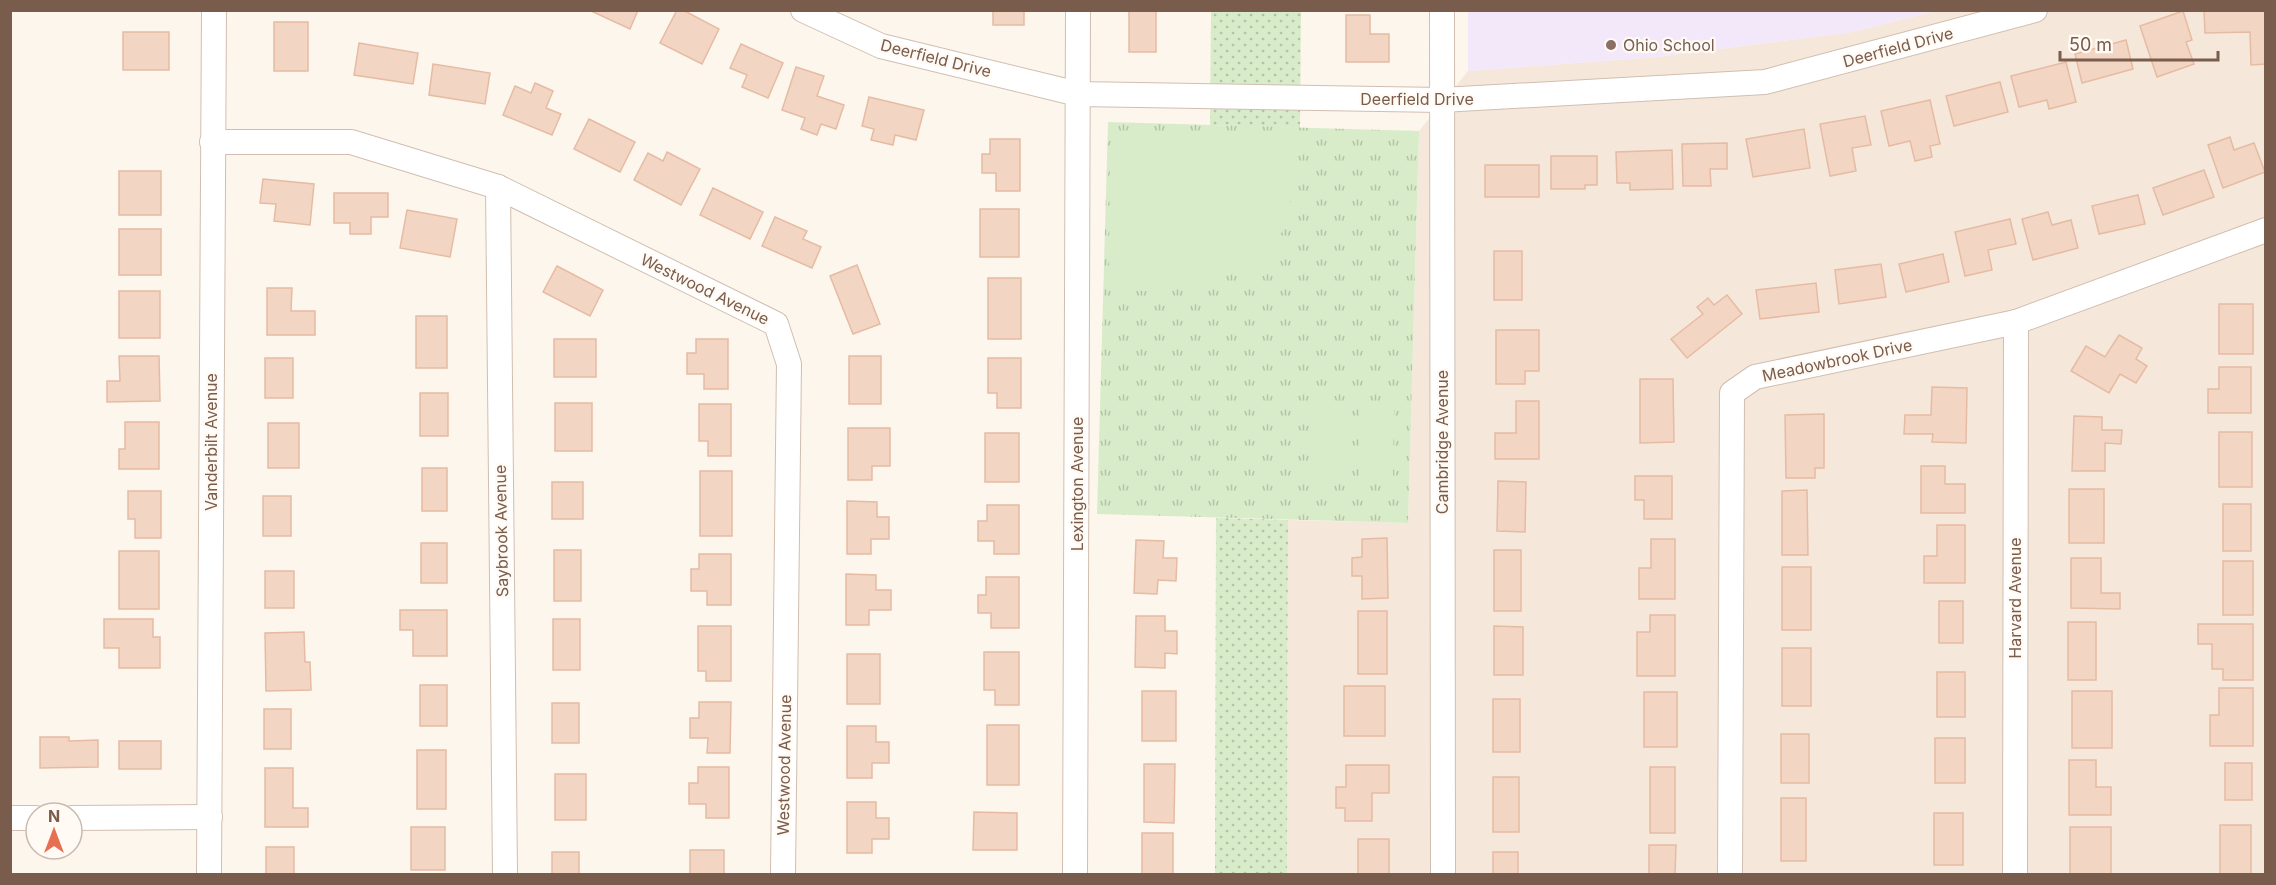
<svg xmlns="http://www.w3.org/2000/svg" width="2276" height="885" font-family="Inter,sans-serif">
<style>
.residential{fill:#f5e8da}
.education{fill:#f3e8fa}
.grass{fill:url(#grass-dots)}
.park{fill:url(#park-tufts)}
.pitch{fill:#d8ecc9}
.building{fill:#f3d5c3;stroke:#e6bba3;stroke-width:1.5}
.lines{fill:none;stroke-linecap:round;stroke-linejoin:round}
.street-casing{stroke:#d1beb0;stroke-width:26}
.street{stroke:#fff;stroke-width:24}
.education-dot{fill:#8d6e63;stroke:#fffaf3;stroke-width:2}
.labels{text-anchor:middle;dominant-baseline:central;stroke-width:4.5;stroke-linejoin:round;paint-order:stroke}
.education-label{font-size:16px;fill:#785e54;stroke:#fffaf3;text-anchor:start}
.street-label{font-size:16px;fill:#7a5c4d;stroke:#fffaf3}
</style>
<defs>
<pattern id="grass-dots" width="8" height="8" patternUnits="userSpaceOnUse" patternTransform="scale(1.5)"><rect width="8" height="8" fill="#d8ecc9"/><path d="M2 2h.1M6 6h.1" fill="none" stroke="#b4c2a5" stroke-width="1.8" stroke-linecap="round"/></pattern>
<pattern id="park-tufts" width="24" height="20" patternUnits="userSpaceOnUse" patternTransform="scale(1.5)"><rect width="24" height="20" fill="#d8ecc9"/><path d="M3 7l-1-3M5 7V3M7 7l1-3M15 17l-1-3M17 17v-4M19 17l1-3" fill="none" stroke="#b4c2a5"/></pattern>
</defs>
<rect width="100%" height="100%" fill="#fdf6ec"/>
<path class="residential" d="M1935,11H2265V874H1287L1288,520L1408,523L1419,131L1468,71L1657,57L1852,32Z"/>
<path class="education" d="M1468,11V10L1935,11L1852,32L1657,57L1468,71Z"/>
<g class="grass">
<path d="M1211,11H1301L1300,128L1210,125Z"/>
<path d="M1216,518L1288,520L1287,874H1215Z"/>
</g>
<path class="park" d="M1108,122L1419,131L1408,523L1097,514Z"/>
<g class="pitch">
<path d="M1124,133L1293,138L1290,207L1271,264L1164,292L1109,289L1110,143Z"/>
<path d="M1314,406H1349L1348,482L1313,481Z"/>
<path d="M1360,406L1394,407L1393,482H1359Z"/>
</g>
<g class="building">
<path d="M589,10H638L630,29Z"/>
<path d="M677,10H683L719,29L702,64L660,43Z"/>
<rect x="993" y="10" width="31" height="15"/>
<rect x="1129" y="10" width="27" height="42"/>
<path d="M2204,10H2266V64L2251,65L2250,32L2205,33Z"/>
<path d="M2183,11L2192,40L2186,42L2194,64L2157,77L2140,26Z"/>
<path d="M1346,15H1370V34H1389V62H1346Z"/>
<rect x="274" y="22" width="34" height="49"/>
<rect x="123" y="32" width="46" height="38"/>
<path d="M2126,40L2133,69L2082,83L2075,54Z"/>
<path d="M359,43L418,53L413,84L354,75Z"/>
<path d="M741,44L783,63L768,98L742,87L747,75L730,68Z"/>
<path d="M2066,62L2076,102L2049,109L2047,100L2019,107L2011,76Z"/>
<path d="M433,64L490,73L485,104L429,95Z"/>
<path d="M796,67L824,76L817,96L844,105L836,129L821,124L817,135L801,129L805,118L782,110Z"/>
<path d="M2000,82L2008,112L1954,126L1946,96Z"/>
<path d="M535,83L553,91L546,108L561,114L552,135L503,115L515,86L531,93Z"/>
<path d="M869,97L924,110L916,140L895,135L893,145L871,140L874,129L862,126Z"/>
<path d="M1930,100L1940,144L1930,146L1932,157L1915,161L1910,141L1889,146L1881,111Z"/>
<path d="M1865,116L1871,145L1852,148L1856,171L1830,176L1820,124Z"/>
<path d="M589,119L635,142L620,172L574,149Z"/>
<path d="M1804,129L1810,168L1753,177L1746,139Z"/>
<path d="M2230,137L2234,150L2254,143L2265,172L2223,188L2208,145Z"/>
<path d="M990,139H1020V191H996V173H982V154H990Z"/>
<path d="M1727,143V169H1710L1711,186H1683L1682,144Z"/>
<path d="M1672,150L1673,189L1630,190V183H1617L1616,152Z"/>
<path d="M667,152L700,169L681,205L634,180L648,153L663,161Z"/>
<path d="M1551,156H1597V185H1585V189H1551Z"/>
<rect x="1485" y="165" width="54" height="32"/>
<path d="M2204,170L2214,197L2163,215L2153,188Z"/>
<rect x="119" y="171" width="42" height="44"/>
<path d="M263,179L314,184L310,225L274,221L276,204L260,203Z"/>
<path d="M713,188L763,212L750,239L700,215Z"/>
<path d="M334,193H388V217H371V234H350V223H334Z"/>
<path d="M2138,195L2145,224L2099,234L2092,206Z"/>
<rect x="980" y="209" width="39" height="48"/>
<path d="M407,210L457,219L450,257L400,248Z"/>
<path d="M2048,212L2052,225L2071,220L2078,248L2033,260L2022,219Z"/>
<path d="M775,217L807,231L803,239L821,247L812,268L762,246Z"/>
<path d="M2010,219L2016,244L1988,250L1992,270L1965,276L1955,232Z"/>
<rect x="119" y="229" width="42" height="46"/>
<rect x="1494" y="251" width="28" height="49"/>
<path d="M1943,254L1949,282L1906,292L1899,264Z"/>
<path d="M1881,264L1886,297L1839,304L1835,270Z"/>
<path d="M857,265L880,324L853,334L830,276Z"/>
<path d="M557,266L603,290L590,316L543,292Z"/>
<rect x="988" y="278" width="33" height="61"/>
<path d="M1816,283L1819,312L1760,319L1756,290Z"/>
<path d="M267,288H292L291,311H315V335H267Z"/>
<rect x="119" y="291" width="41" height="47"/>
<path d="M1727,295L1742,314L1687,358L1671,339L1703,314L1697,307L1708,298L1714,305Z"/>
<rect x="2219" y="304" width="34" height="50"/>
<rect x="416" y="316" width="31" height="52"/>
<path d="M1496,330H1539V371H1525V384H1496Z"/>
<path d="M2119,335L2142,348L2136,359L2147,366L2136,383L2120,374L2109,393L2071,371L2086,346L2105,357Z"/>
<rect x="554" y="339" width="42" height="38"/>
<path d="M696,339H728V389H704V374H687V353H696Z"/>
<path d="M119,356H159L160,401L107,402V381H120Z"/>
<rect x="849" y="356" width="32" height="48"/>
<rect x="265" y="358" width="28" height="40"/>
<path d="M988,358H1021V408H997V393H988Z"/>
<path d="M2219,367H2251V413H2208V389H2219Z"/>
<path d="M1640,379H1673L1674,442L1640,443Z"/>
<path d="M1932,387L1967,388L1966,443L1932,442L1933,434H1904L1905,415H1931Z"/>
<rect x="420" y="393" width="28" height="43"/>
<path d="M1516,401H1539V459H1495V433H1516Z"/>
<rect x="555" y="403" width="37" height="48"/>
<path d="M699,404H731V456H708V441H699Z"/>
<path d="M1824,414V468H1815V478H1786L1785,415Z"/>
<path d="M2074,416L2102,417V430H2122L2121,444L2105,443V471H2072Z"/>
<path d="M125,422H159V469H119V449H125Z"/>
<rect x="268" y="423" width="31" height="45"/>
<path d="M848,428H890V466H872V480H848Z"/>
<rect x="2219" y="432" width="33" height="55"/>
<rect x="985" y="433" width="34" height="49"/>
<path d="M1921,466H1945V484H1965V513H1921Z"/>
<rect x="422" y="468" width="25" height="43"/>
<rect x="700" y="471" width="32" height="65"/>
<path d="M1635,476H1672V519H1644V500H1635Z"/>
<path d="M1498,481L1526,482L1525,532L1497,531Z"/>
<rect x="552" y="482" width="31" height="37"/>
<rect x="2069" y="489" width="35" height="54"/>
<path d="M1807,490L1808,555H1782V491Z"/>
<path d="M128,491H161V538H135V519H128Z"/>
<rect x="263" y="496" width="28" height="40"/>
<path d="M847,501L877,502V517H889V539H871V554H847Z"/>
<rect x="2223" y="504" width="28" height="47"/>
<path d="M987,505H1019V554H994V541H978V521H987Z"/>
<path d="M1937,525H1965V583H1924V556H1937Z"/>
<path d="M1387,538L1388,598L1362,599V576H1352V558L1362,557V539Z"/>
<path d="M1651,539H1675V599H1639V568H1651Z"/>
<path d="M1136,540L1164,541L1163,558H1177L1176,581L1158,580L1157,594L1134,593Z"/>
<rect x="421" y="543" width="26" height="40"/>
<rect x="554" y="550" width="27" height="51"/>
<rect x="1494" y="550" width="27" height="61"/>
<rect x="119" y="551" width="40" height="58"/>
<path d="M699,554H731V605H707V591H691V569H699Z"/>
<path d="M2071,558H2101V593H2120V609L2071,608Z"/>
<rect x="2223" y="561" width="30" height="54"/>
<rect x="1782" y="567" width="29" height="63"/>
<rect x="265" y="571" width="29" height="37"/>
<path d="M846,574L876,575V590H891V610H869V625H846Z"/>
<path d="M986,577H1019V628H991V613H978V595H986Z"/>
<rect x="1939" y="601" width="24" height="42"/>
<path d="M400,610H447V656H413V630H400Z"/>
<rect x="1358" y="611" width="29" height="63"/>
<path d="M1650,615H1675V676H1637V632H1650Z"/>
<path d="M1136,616H1165V631H1177V654L1165,653V668L1135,667Z"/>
<path d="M104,619H153V637H160V668H119V648H104Z"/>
<rect x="553" y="619" width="27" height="51"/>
<rect x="2068" y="622" width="28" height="58"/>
<path d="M2198,624H2253V680H2223V669H2212V644H2198Z"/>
<path d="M698,626H731V681H706V671H698Z"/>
<path d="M1494,626L1523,627V675H1494Z"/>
<path d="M304,632L305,662H310L311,690L266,691L265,633Z"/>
<rect x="1782" y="648" width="29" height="58"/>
<path d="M984,652H1019V705H995V690H984Z"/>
<rect x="847" y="654" width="33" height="50"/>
<rect x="1937" y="672" width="28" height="45"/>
<rect x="420" y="685" width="27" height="41"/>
<rect x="1344" y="686" width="41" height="50"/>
<path d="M2219,688H2253V746H2210V715H2219Z"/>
<rect x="1142" y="691" width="34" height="50"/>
<rect x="2072" y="691" width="40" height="57"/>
<rect x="1644" y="692" width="33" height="55"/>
<rect x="1493" y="699" width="27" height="53"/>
<path d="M699,702H731L730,753H707L708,738H690V718H699Z"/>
<rect x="552" y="703" width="27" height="40"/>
<rect x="264" y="709" width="27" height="40"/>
<rect x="987" y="725" width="32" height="60"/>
<path d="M847,726H876V742H889V763H872V778H847Z"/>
<rect x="1781" y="734" width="28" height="49"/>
<path d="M40,737H69V741L98,740V767L40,768Z"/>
<rect x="1935" y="738" width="30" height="45"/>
<rect x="119" y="741" width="42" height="28"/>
<rect x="417" y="750" width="29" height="59"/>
<path d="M2069,760H2096V787H2111V815H2069Z"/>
<rect x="2225" y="763" width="27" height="37"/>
<path d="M1144,764H1175L1174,823L1144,822Z"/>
<path d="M1346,765H1389V793H1372V821H1345V808H1336V787H1346Z"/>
<path d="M698,767H729V818H706V804H689V783H698Z"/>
<rect x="1650" y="767" width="25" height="66"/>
<path d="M265,768H293V808H308V827H265Z"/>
<rect x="555" y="774" width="31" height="46"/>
<rect x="1493" y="777" width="26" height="55"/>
<rect x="1781" y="798" width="25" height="63"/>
<path d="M847,802H876V818H889V839H872V853H847Z"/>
<path d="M974,812L1017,813V850H973Z"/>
<rect x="1934" y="813" width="29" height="52"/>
<rect x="2220" y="825" width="31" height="49"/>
<rect x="411" y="827" width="34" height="43"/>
<rect x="2070" y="827" width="41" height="47"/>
<rect x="1142" y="833" width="31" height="41"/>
<rect x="1358" y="839" width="31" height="35"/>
<path d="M1649,845H1676L1675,874H1649Z"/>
<rect x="266" y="847" width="28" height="27"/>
<rect x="690" y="850" width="34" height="24"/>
<rect x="552" y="852" width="27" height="22"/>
<rect x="1493" y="852" width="25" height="22"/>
</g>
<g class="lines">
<defs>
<g id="street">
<path d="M803,10L881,46L1078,94L1442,100L1765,82L2035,10"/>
<path d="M1442,10L1443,874"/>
<path d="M212,142H351L498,187L776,324L789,364L783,874"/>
<path d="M498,187L505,874"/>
<path d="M10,818H36"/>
<path d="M72,818L210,817"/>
<path d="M209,874L214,10"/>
<path d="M1075,874L1078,10"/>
<path d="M1730,874L1732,393L1755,377L2016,322L2266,230"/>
<path d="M2015,874L2016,322"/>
</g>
</defs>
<use href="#street" class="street-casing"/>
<use href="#street" class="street"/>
</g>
<circle class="education-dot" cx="1611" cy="45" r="6"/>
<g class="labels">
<g class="education-label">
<text x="1623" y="45">Ohio School</text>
</g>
<g class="street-label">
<text transform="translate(1898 47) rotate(-15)">Deerfield Drive</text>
<text transform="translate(936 58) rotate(14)">Deerfield Drive</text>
<text x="1417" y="99">Deerfield Drive</text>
<text transform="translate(705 289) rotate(26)">Westwood Avenue</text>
<text transform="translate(1837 360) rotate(-12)">Meadowbrook Drive</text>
<text transform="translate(211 442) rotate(-90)">Vanderbilt Avenue</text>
<text transform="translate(1442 442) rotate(-90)">Cambridge Avenue</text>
<text transform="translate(1077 484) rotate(-90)">Lexington Avenue</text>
<text transform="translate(501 531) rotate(-91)">Saybrook Avenue</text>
<text transform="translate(2015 598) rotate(-90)">Harvard Avenue</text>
<text transform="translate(784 765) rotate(-89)">Westwood Avenue</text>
</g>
</g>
<rect width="2276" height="885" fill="none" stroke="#7a5c4d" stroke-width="24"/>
<g transform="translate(54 831)"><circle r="28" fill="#fffaf3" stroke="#cabbb1" stroke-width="1.5"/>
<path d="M0-4.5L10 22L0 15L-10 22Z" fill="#e76f51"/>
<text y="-9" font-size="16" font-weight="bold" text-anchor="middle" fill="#7a5c4d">N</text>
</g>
<path d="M2060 51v9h158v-9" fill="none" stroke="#7a5c4d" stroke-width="3"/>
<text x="2069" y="51" font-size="18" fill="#7a5c4d" stroke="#fffaf3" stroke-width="4.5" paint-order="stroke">50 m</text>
</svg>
